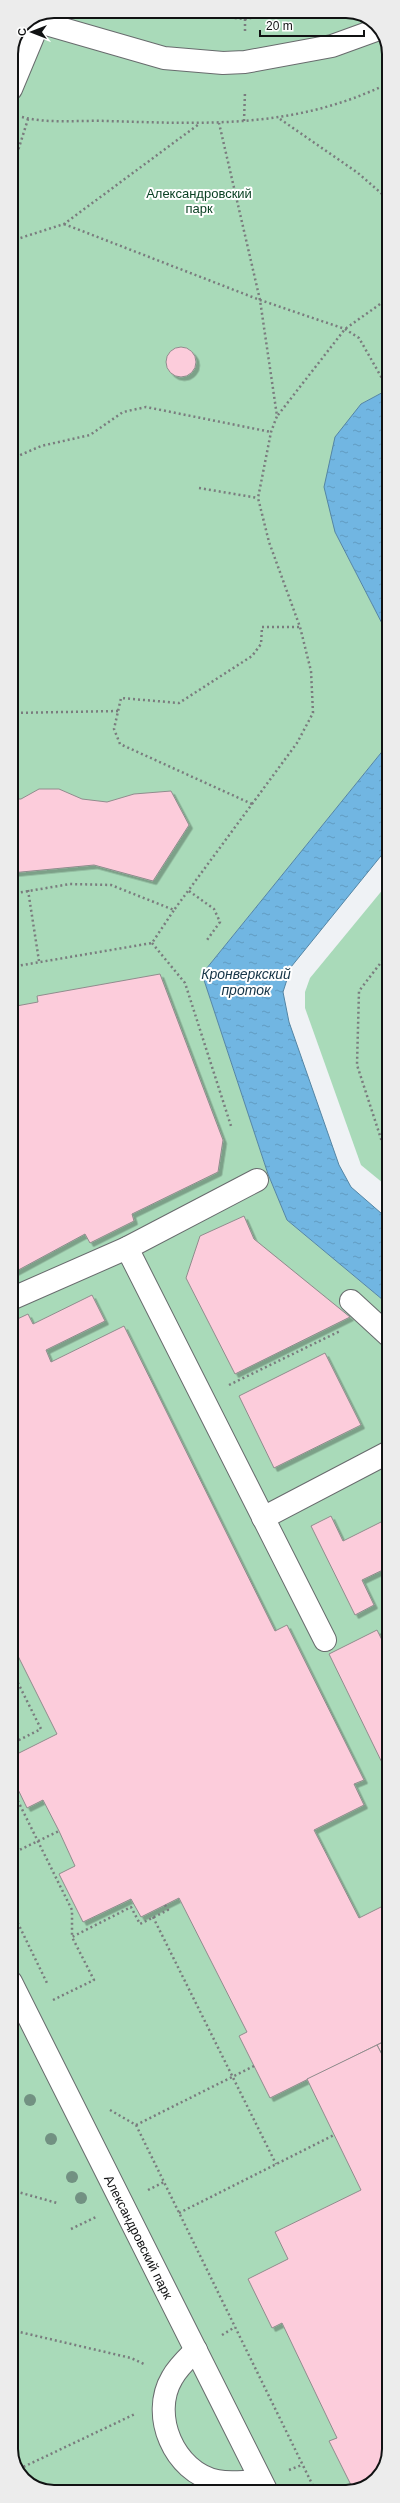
<svg xmlns="http://www.w3.org/2000/svg" width="400" height="2503" font-family="Arial,sans-serif">
<style>
.park{fill:#a9dab9}
.water{fill:url(#water-ripples);stroke:#5485a4}
.building{fill:#fcccdb;stroke:#908c8d;filter:url(#shadow)}
.lines{fill:none;stroke-linecap:round;stroke-linejoin:round}
.minor-casing{stroke:#686b6d;stroke-width:24}
.path{stroke:#7a7c7e;stroke-width:2.5;stroke-dasharray:2 3;stroke-linecap:butt}
.minor{stroke:#fff;stroke-width:22}
.tree{fill:#729182}
.labels{text-anchor:middle;dominant-baseline:central;stroke-width:4;stroke-linejoin:round;paint-order:stroke}
.park-label{font-size:13px;fill:#0b4124;stroke:#fff}
.street-label{font-size:13px;fill:#111213;stroke:#fff}
.water-label{font-size:14px;font-style:italic;fill:#153447;stroke:#fff}
.rim{fill:none;stroke:#111213;stroke-width:2}
</style>
<defs>
<pattern id="water-ripples" width="26" height="14" patternUnits="userSpaceOnUse"><rect width="26" height="14" fill="#71b6e2"/><path d="M2 4q2-2 4 0t4 0M15 11q2-2 4 0t4 0" fill="none" stroke="#619bc1"/></pattern>
<filter id="shadow"><feDropShadow dx="3.5" dy="3.5" stdDeviation="0" flood-color="#0004"/></filter>
</defs>
<rect width="100%" height="100%" fill="#eff2f5"/>
<g class="park">
<path d="M54,11H351L376,24L389,49V389L361,404L335,532L389,637V743L202,974L268,1174L287,1220L389,1305V2449L378,2477L351,2492H49L24,2479L11,2454V54L24,24Z"/>
<path d="M389,882V1188L361,1165L305,1008V992L310,978Z"/>
</g>
<g class="water">
<path d="M389,389V637L335,532L324,487L335,437L361,404Z"/>
<path d="M389,743V846L291,967L283,992L289,1022L339,1165L351,1187L389,1220V1305L287,1220L268,1174L202,974Z"/>
</g>
<g class="building">
<circle cx="181" cy="362" r="15"/>
<path d="M39,789H59L82,799L107,802L134,794L171,791L189,825L153,881L94,865L11,873V799H21Z"/>
<path d="M160,974L223,1140L218,1172L132,1214L134,1221L90,1243L85,1234L11,1274V1007L38,1002L37,996Z"/>
<path d="M244,1216L254,1239L350,1317L235,1374L186,1278L200,1236Z"/>
<path d="M92,1295L105,1321L46,1350L51,1362L124,1326L275,1631L287,1625L364,1780L354,1784L364,1805L314,1830L359,1918L389,1903V1961L383,1964L389,1976V2039L270,2098L239,2036L247,2032L179,1898L141,1917L131,1899L83,1922L59,1874L75,1866L59,1831L43,1800L27,1808L11,1775V1757L57,1734L11,1642V1322L28,1314L33,1324Z"/>
<path d="M325,1353L361,1425L274,1468L239,1396Z"/>
<path d="M331,1516L343,1541L389,1518V1567L362,1580L374,1605L355,1615L311,1526Z"/>
<path d="M377,1630L389,1654V1777L329,1654Z"/>
<path d="M389,1961V1976L383,1964Z"/>
<path d="M389,2039V2068L377,2045Z"/>
<path d="M377,2045L389,2068V2449L378,2477L353,2489L329,2441L337,2438L282,2323L272,2328L248,2279L288,2259L275,2232L361,2190L307,2079Z"/>
</g>
<g class="lines">
<defs>
<g id="minor">
<path d="M11,89L39,22L164,58L223,63L245,62L332,46L379,29"/>
<path d="M127,1248L325,1640"/>
<path d="M11,1299L127,1248L257,1180"/>
<path d="M351,1301L389,1336"/>
<path d="M263,1518L389,1452"/>
<path id="s1" d="M11,1982L267,2492"/>
<path d="M196,2350C188,2358 178,2367 172,2378C150,2415 174,2472 217,2481C231,2484 246,2482 260,2480"/>
</g>
</defs>
<use href="#minor" class="minor-casing"/>
<g class="path">
<path d="M155,11L245,19L288,11"/>
<path d="M245,19V33"/>
<path d="M22,117C48,124 79,120 107,121C207,124 295,129 389,83"/>
<path d="M280,119L358,173L389,200"/>
<path d="M244,121L245,92"/>
<path d="M11,173L28,119"/>
<path d="M64,224L260,300L345,329L359,338L387,387"/>
<path d="M11,241L64,224L199,124"/>
<path d="M383,302L389,303"/>
<path d="M278,415L345,329L383,302L389,285"/>
<path d="M11,459L41,446L90,435L123,412L146,407L271,432"/>
<path d="M199,488L258,498"/>
<path d="M11,713L118,711"/>
<path d="M252,804L120,744L114,729L121,698L179,703L252,656L261,644L262,627H300"/>
<path d="M28,890L39,961"/>
<path d="M189,891L214,909L220,922L207,940"/>
<path d="M11,894L70,884L111,885L174,910L297,743L313,713L311,671L300,627L269,542L258,498L271,432L277,416L260,300L219,123"/>
<path d="M152,943L185,983L231,1126"/>
<path d="M389,952L359,991L357,1065L383,1145L389,1149"/>
<path d="M11,967L152,943L174,910"/>
<path d="M229,1385L340,1331"/>
<path d="M11,1669L41,1729L11,1744"/>
<path d="M11,1787L72,1910V1937L131,1907L140,1924L168,1910L165,1905"/>
<path d="M11,1854L59,1831"/>
<path d="M11,1909L47,1983"/>
<path d="M153,1917L276,2164"/>
<path d="M53,2000L94,1980L72,1937"/>
<path d="M110,2110L136,2125L316,2492"/>
<path d="M136,2125L254,2066"/>
<path d="M11,2190L57,2203"/>
<path d="M148,2190L164,2182"/>
<path d="M179,2213L334,2135"/>
<path d="M71,2229L96,2217"/>
<path d="M11,2330L131,2358L146,2365"/>
<path d="M222,2335L235,2327"/>
<path d="M19,2469L135,2414"/>
<path d="M289,2470L302,2465"/>
</g>
<use href="#minor" class="minor"/>
</g>
<g class="tree">
<circle cx="30" cy="2100" r="6"/>
<circle cx="51" cy="2139" r="6"/>
<circle cx="72" cy="2177" r="6"/>
<circle cx="81" cy="2198" r="6"/>
</g>
<g class="labels">
<g class="park-label">
<text x="199" y="193">Александровский<tspan x="199" dy="15">парк</tspan></text>
</g>
<g class="street-label">
<text stroke="none"><textPath href="#s1" startOffset="285">Александровский парк</textPath></text>
</g>
<g class="water-label">
<text x="246" y="974">Кронверкский<tspan x="246" dy="16">проток</tspan></text>
</g>
</g>
<path d="M0 0H400V2503H0ZM54 18H346A36 36 0 0 1 382 54V2449A36 36 0 0 1 346 2485H54A36 36 0 0 1 18 2449V54A36 36 0 0 1 54 18Z" fill="#ececec" fill-rule="evenodd"/>
<path class="rim" d="M54 18H346A36 36 0 0 1 382 54V2449A36 36 0 0 1 346 2485H54A36 36 0 0 1 18 2449V54A36 36 0 0 1 54 18Z"/>
<g transform="translate(32 32) rotate(270)" stroke="#ffffff" stroke-width="3" paint-order="stroke">
<path d="M0-3L7 15L0 10L-7 15Z" fill="#111213"/>
<text y="-6" font-size="11" font-weight="bold" text-anchor="middle" fill="#111213">С</text>
</g>
<path d="M260 30v6h104v-6" fill="none" stroke="#111213" stroke-width="2"/>
<text x="266" y="30" font-size="12" fill="#111213" stroke="#ffffff" stroke-width="3" paint-order="stroke">20 m</text>
</svg>
